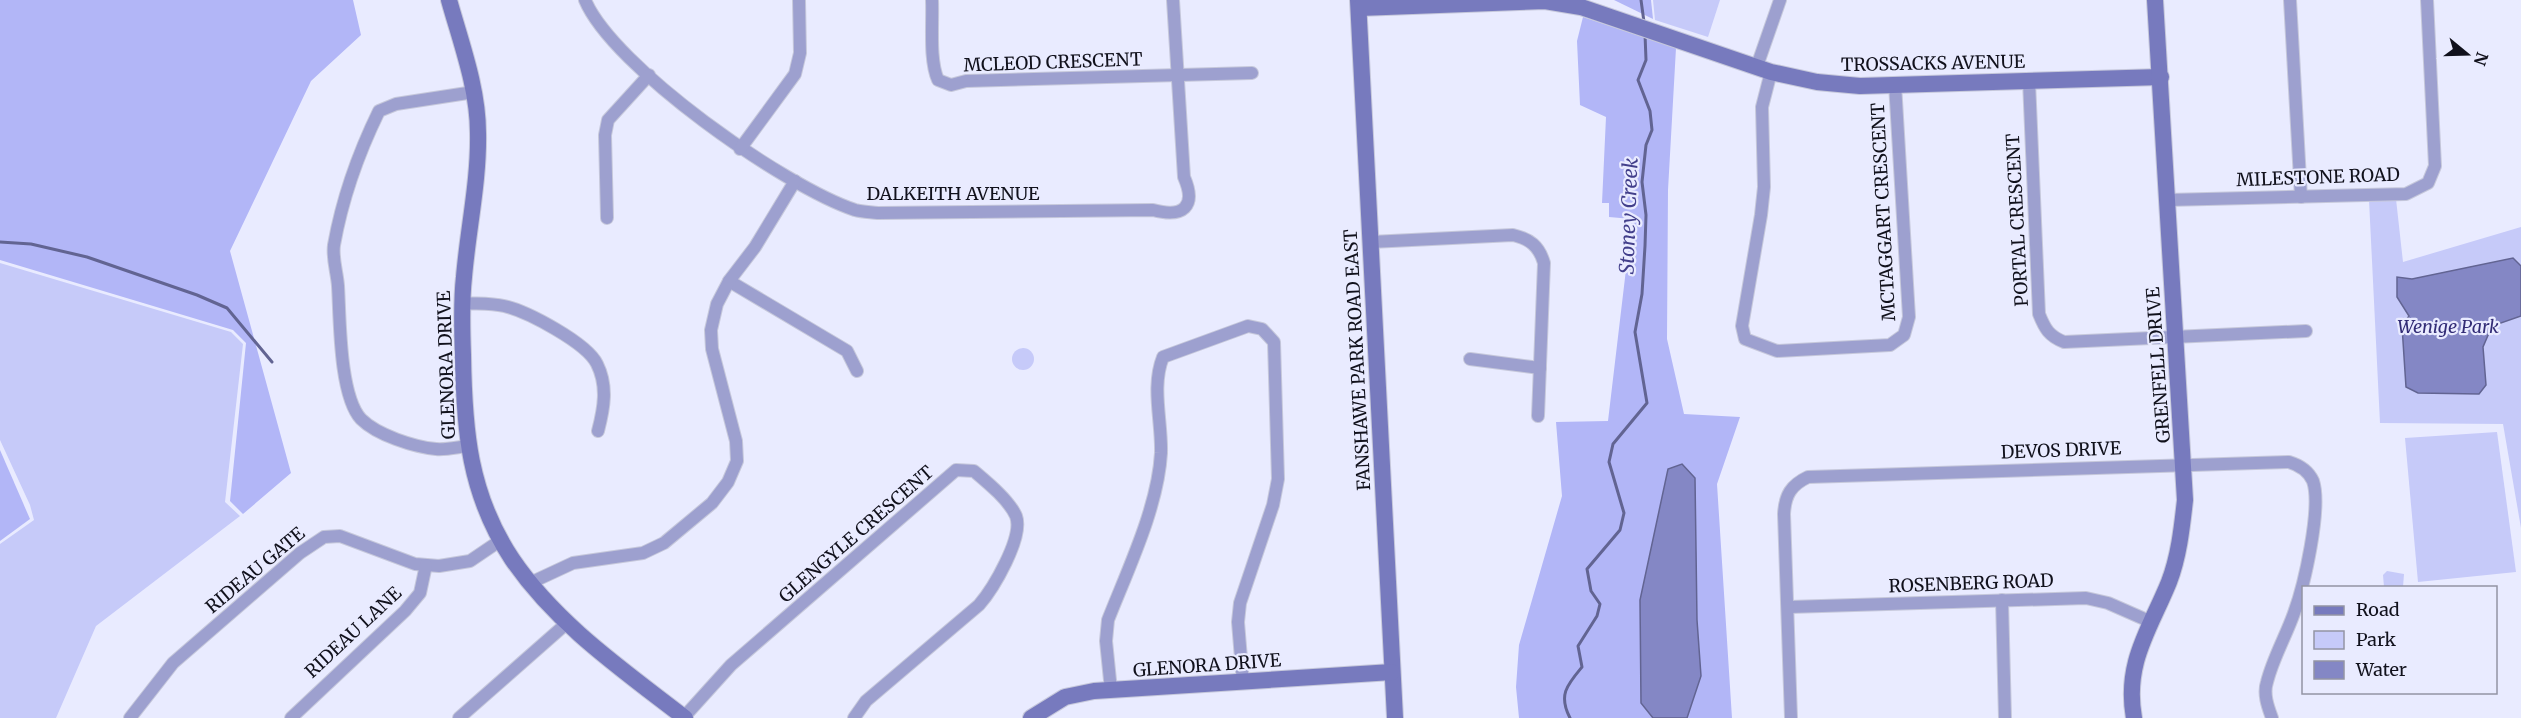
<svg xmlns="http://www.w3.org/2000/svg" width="2521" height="718" font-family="Merriweather,serif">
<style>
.green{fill:#c6caf9}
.forest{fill:#b2b6f7}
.water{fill:#8487c5;stroke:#626492;stroke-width:1.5}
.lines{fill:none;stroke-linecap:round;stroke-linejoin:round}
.stream{stroke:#626492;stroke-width:3}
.street-casing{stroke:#c6c8db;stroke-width:14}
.secondary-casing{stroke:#c6c8db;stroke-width:18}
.street{stroke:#9da0cf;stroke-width:12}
.secondary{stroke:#777abe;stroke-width:16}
.labels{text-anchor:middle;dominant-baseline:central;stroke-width:4.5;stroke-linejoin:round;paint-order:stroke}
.street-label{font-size:18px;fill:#11111c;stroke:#e9ebff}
.park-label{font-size:18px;font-style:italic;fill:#322c76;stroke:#e9ebff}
.water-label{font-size:20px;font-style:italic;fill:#423f8b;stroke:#e9ebff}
</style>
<rect width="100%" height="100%" fill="#e9ebff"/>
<g class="green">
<path d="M1653,0H1720L1708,37L1655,20Z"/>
<path d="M2396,199L2403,262L2521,227V528L2503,424L2380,423L2369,200Z"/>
<path d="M0,263L231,332L243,344L225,502L240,516L96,626L56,718H0V544L34,520L30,505L0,440Z"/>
<circle cx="1023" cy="359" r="11"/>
<path d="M2497,432L2516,572L2418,582L2405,438Z"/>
<path d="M2387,571L2404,574L2403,587H2384L2383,575Z"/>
</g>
<g class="forest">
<path d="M0,0H353L361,35L311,81L230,251L291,473L243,514L230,501L246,343L233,330L0,260Z"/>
<path d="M1614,0H1651L1653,19Z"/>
<path d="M1583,17L1676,48L1668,190L1667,339L1684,414L1740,417L1717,484L1732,718H1687L1701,676L1697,620L1668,469L1661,505L1641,703L1653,718H1519L1516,687L1519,645L1562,496L1556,422L1608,421L1632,219L1609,217V203H1602L1606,117L1580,105L1577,41Z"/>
<path d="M0,450L30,519L0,541Z"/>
</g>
<g class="water">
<path d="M2513,258L2521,266V316L2492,326L2483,347L2486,385L2479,394L2418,393L2406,387L2402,326L2409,316L2397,297V277L2412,279Z"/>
<path d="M1682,464L1695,478L1697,620L1701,676L1687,718H1653L1641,703L1640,600L1668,469Z"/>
</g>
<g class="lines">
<g class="stream">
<path d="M1641,0L1644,22"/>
<path d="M0,242L31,244L87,257L197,295L227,308L272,362"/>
<path d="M1570,718C1558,695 1567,685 1582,667L1578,646L1597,616L1600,604L1591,591L1587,569L1620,530L1624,513L1609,462L1613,444L1647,403L1635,332L1642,294L1645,246L1646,215L1642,182L1646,145L1652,130L1650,111L1638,80L1646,60L1645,34"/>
</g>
<defs>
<g id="street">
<path d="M585,0C613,67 785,187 855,210C862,212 870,212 878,213L1153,210C1183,218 1197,207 1184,177L1173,0"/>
<path d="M932,0C933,24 929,60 938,80L951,85L966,81L1252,73"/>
<path d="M2290,0L2301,197"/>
<path d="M1757,66L1780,0"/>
<path d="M1771,72L1762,107L1764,187L1761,215L1742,326L1745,339L1777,351L1890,345L1904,335L1909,317L1895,84"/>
<path d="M2029,81L2039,314C2045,329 2049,336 2064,342L2306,331"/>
<path d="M740,149L795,74L800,53L799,0"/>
<path d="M2167,200L2406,194L2428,183L2435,166L2427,0"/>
<path d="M607,218L605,135L608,120L649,75"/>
<path d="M1371,242L1513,235C1530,239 1539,246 1544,263L1538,416"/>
<path d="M729,281L847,351L857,371"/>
<path d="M463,303C476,304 491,303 504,306C527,311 587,343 597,364C608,386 604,408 598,431"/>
<path d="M1470,359L1540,368"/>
<path d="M468,446C458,447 446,450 436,449C414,447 377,435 361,419C339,395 340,317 338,286C337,272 332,258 334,245C342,200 359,152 379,111L396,104L474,92"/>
<path d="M530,583L573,563L643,553L664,543L712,503L728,482L737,461L736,441L712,349L711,330L717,304L729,281L755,247L795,181"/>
<path d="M2002,600L2005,718"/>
<path d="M1789,607L2086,598L2108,603L2149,621"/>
<path d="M1111,690L1106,641L1108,620C1128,569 1158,507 1161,453C1162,421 1151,387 1163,357L1248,326L1262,329L1274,342L1278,479L1273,505L1240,603L1238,622L1243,683"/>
<path d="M684,717L731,665L956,470L974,471C987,482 1009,500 1016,516C1024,537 993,589 979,605L866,701L854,718"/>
<path d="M130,718L173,663L300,553L324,537L340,536L415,564L439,566L470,561L501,540"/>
<path d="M291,718L405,611L420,593L426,565"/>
<path d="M459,718L567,623"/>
<path d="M1791,718L1784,514C1785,495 1791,485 1808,477L2289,462C2299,465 2308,470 2313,481C2322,508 2304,586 2294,613C2286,636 2273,658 2267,682C2263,694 2268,707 2272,718"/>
</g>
<g id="secondary">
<path d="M449,0C461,43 478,88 478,133C479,181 468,229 464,277C461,303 462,329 463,355C464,430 469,494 512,559C556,624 623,670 685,718"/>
<path d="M1358,0L1395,718"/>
<path d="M1359,8L1545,1L1581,7L1771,72L1817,82L1860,86L2161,77"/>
<path d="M1031,718L1065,697L1094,691L1392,672"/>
<path d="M2134,718C2124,663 2150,629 2169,582C2179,556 2182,527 2185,500L2155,0"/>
</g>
</defs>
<use href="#street" class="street-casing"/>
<use href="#secondary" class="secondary-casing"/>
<use href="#street" class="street"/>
<use href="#secondary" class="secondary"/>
</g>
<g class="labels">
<g class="street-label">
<text transform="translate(1053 62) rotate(-2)">MCLEOD CRESCENT</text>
<text transform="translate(1933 63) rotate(-1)">TROSSACKS AVENUE</text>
<text transform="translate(2318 177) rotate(-2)">MILESTONE ROAD</text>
<text x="953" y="193">DALKEITH AVENUE</text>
<text transform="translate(1883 212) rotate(-93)">MCTAGGART CRESCENT</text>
<text transform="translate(2017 220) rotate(-93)">PORTAL CRESCENT</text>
<text transform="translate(1357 360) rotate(-93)">FANSHAWE PARK ROAD EAST</text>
<text transform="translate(446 365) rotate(-92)">GLENORA DRIVE</text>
<text transform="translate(2158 365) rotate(-94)">GRENFELL DRIVE</text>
<text transform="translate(2061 450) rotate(-2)">DEVOS DRIVE</text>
<text transform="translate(856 534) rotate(-41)">GLENGYLE CRESCENT</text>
<text transform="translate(255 570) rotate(-40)">RIDEAU GATE</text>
<text transform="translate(1971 583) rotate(-2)">ROSENBERG ROAD</text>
<text transform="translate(353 632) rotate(-43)">RIDEAU LANE</text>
<text transform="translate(1207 665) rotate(-4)">GLENORA DRIVE</text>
</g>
<g class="park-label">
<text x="2448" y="326">Wenige Park</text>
</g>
<g class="water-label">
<text transform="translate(1628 216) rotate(-88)">Stoney Creek</text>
</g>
</g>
<rect x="2302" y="586" width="195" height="108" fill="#e9ebff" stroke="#9394a4" stroke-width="1.5"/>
<rect x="2314" y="606" width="30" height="9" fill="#777abe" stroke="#9394a4" stroke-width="1.5"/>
<text x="2356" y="616" font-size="18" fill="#11111c">Road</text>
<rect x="2314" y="631" width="30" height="18" fill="#c6caf9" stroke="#9394a4" stroke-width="1.5"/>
<text x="2356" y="646" font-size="18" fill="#11111c">Park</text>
<rect x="2314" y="661" width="30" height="18" fill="#8487c5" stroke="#9394a4" stroke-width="1.5"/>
<text x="2356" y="676" font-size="18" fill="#11111c">Water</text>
<g transform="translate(2467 54) rotate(109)" stroke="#e9ebff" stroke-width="4.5" paint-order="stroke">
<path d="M0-4.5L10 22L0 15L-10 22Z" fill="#11111c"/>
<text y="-9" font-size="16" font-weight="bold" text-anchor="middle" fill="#11111c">N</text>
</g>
</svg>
